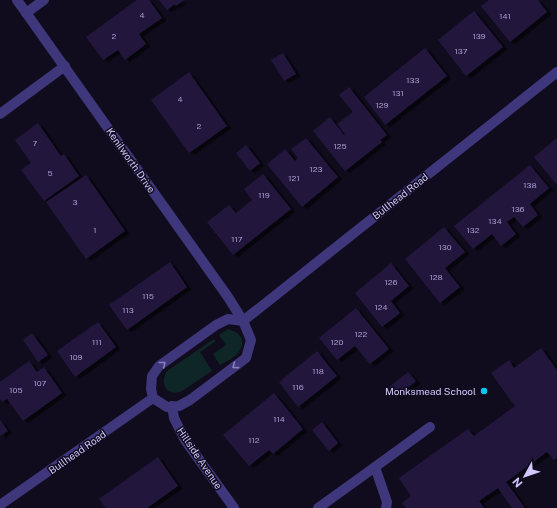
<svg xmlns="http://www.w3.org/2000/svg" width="557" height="508" font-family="'Public Sans',sans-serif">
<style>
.green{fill:#0f2627}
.building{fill:#22183d;filter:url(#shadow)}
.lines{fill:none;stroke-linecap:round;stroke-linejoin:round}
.lane{stroke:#3f377b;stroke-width:10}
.street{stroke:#3f377b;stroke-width:10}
.oneway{stroke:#8880bc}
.poi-dot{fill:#03c7ef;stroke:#100c1d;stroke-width:1.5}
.labels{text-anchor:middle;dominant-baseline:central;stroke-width:3;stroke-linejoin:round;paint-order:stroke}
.number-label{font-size:8px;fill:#a69cce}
.street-label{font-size:10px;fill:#d2c8fe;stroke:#100c1d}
.poi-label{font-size:10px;fill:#d2c8fe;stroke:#100c1d;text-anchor:end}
</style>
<defs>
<filter id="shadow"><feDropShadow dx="4.5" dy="2.5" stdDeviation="0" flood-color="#0009"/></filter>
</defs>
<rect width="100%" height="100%" fill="#100c1d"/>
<g class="green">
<path d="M228,329C232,331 236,331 239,335C245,340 242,350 236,355C232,359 225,362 220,365L213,354L226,345L219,335Z"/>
<path d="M214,339L216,341L200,352L212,371L182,391C167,397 159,384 167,371Z"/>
</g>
<g class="building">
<path d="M137,0H149L162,18L139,34L146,44L125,60L118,50L103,60L86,37Z"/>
<path d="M159,0H184L176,6L175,4L167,10Z"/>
<path d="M489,0H538L547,12L510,42L481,6Z"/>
<path d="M474,11L503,47L466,76L438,40Z"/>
<path d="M425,48L447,76L385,125L364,97Z"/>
<path d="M283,53L296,74L284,81L271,60Z"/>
<path d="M189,72L227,126L189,153L151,100Z"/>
<path d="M349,87L387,135L380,140L382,142L345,171L313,131L330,117L344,135L345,134L337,124L353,112L339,95Z"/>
<path d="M38,123L61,156L64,154L79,176L44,201L21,170L31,163L15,140Z"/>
<path d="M306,138L338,177L302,207L267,164L285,149L295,161L298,158L291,149Z"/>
<path d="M557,138V185L534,157Z"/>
<path d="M246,145L260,163L250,171L236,153Z"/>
<path d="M530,165L549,188L530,204L538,215L523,227L514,217L507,222L516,234L501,246L492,234L473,249L454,226Z"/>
<path d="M263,174L291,209L233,255L207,222L229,205L236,213L252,200L244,189Z"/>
<path d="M86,175L125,231L86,259L46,202Z"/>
<path d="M444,227L465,252L445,268L460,287L440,303L405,259Z"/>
<path d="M170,262L187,287L127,330L109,305Z"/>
<path d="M391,263L409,286L391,301L400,313L382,327L355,293Z"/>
<path d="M356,308L389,349L370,364L355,346L337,360L319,338Z"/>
<path d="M98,322L116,347L75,377L57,351Z"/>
<path d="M32,333L48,355L38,362L23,340Z"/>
<path d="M541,348L557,370V458L554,460L547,452L506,482L525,508H512L498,488L479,501L484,508H406L402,503L411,496L399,478L468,429L474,436L515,406L491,373L509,360L514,368Z"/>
<path d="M317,351L337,376L298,407L279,382Z"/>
<path d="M29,361L37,372L44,367L62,393L23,421L7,399L2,402L0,399V382Z"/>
<path d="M408,372L416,381L397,397L389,387Z"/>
<path d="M274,393L303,429L273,454L269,450L249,466L223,435Z"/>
<path d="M0,420L8,431L0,436Z"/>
<path d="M322,422L338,443L329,451L312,430Z"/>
<path d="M158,457L178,486L147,508H106L99,499Z"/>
</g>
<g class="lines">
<g class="lane">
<path d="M375,467L430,427"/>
<path d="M318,508L375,467L387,502L386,508"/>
</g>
<g class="street">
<path d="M17,0L228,297L243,321L251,340L246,358L190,400L179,406L167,407L153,398L151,389L152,376L159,366L216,325L228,319L243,321L557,72"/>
<path d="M26,13L44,0"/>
<path d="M0,114L65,66"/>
<path d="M172,406L174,418L185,440L234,508"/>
<path d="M0,505L153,398"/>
</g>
</g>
<defs><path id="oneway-chevron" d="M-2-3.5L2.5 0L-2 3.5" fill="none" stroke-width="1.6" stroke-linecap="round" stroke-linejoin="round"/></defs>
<g class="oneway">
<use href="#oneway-chevron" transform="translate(163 364) rotate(-39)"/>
<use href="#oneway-chevron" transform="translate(235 366) rotate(143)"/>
</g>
<circle class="poi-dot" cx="484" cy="391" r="4"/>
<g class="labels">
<g class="number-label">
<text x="142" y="15">4</text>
<text x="505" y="16">141</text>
<text x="114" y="36">2</text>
<text x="479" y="36">139</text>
<text x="461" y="51">137</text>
<text x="413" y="80">133</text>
<text x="398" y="93">131</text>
<text x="180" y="99">4</text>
<text x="382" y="105">129</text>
<text x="199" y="126">2</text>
<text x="35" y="143">7</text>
<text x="340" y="146">125</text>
<text x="316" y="169">123</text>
<text x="50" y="173">5</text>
<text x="294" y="178">121</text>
<text x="530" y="185">138</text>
<text x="264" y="195">119</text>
<text x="75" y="202">3</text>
<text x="518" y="209">136</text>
<text x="495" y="221">134</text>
<text x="95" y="230">1</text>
<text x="473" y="230">132</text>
<text x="237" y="239">117</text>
<text x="445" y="247">130</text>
<text x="436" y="277">128</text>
<text x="391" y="282">126</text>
<text x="148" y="296">115</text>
<text x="381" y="307">124</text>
<text x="128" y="310">113</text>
<text x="361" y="334">122</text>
<text x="97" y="342">111</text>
<text x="337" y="342">120</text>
<text x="76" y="357">109</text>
<text x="318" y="371">118</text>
<text x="40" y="383">107</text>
<text x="298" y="387">116</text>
<text x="16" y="390">105</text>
<text x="279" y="419">114</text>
<text x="254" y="440">112</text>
</g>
<g class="street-label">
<text transform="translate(131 160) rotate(55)">Kenilworth Drive</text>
<text transform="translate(400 196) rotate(-38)">Bullhead Road</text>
<text transform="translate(77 452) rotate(-35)">Bullhead Road</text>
<text transform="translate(200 458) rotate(56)">Hillside Avenue</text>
</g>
<g class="poi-label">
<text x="476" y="391">Monksmead School</text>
</g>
</g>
<g transform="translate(525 476) rotate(230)" stroke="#100c1d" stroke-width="3" paint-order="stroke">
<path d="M0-3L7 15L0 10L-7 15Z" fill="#d2c8fe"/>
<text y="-6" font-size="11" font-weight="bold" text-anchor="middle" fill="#d2c8fe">N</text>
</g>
</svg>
